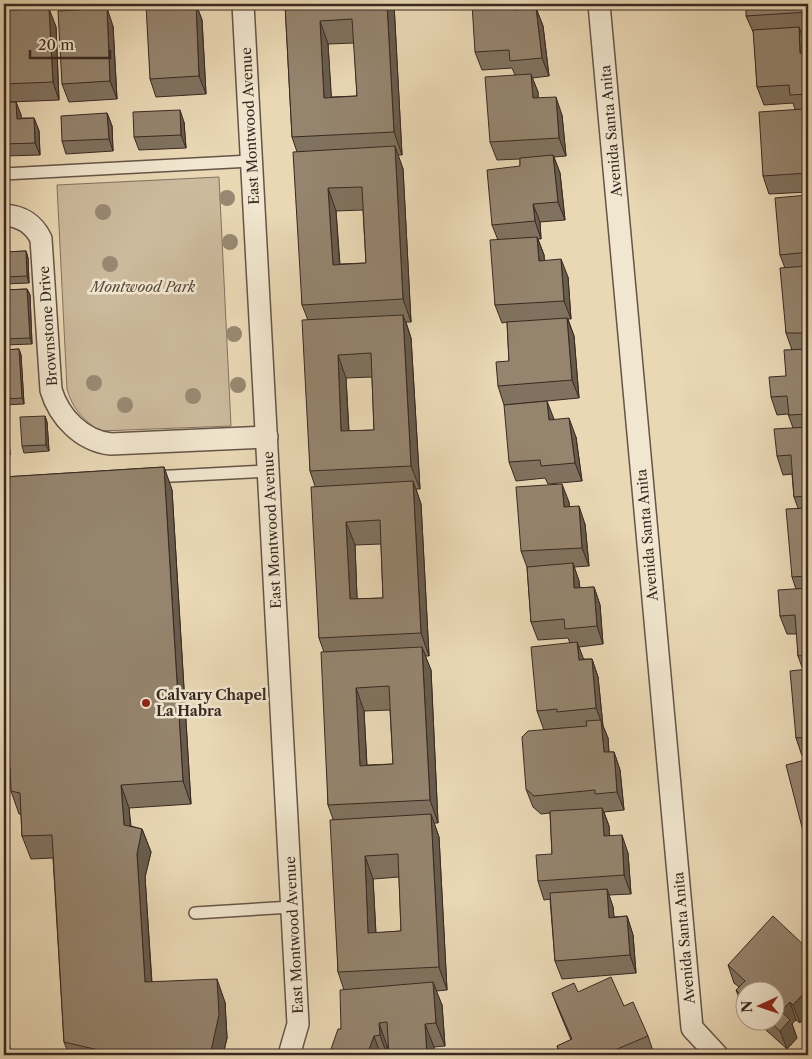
<svg xmlns="http://www.w3.org/2000/svg" width="812" height="1059" font-family="'Libre Caslon Text',serif">
<style>
.green{fill:#ccba9c;stroke:#82725f}
.lines{fill:none;stroke-linecap:round;stroke-linejoin:round}
.lane-casing{stroke:#655547;stroke-width:14}
.street-casing{stroke:#655547;stroke-width:24}
.lane{stroke:#f1e6cf;stroke-width:11}
.street{stroke:#f1e6cf;stroke-width:21}
.tree{fill:#998871}
.wall{fill:#80725f;stroke:#392922;fill-rule:evenodd}
.shaded-wall{fill:#685c4d;stroke:#392922}
.building{fill:#95846e;stroke:#392922;fill-rule:evenodd}
.poi-dot{fill:#8f2418;stroke:#f1e6cf;stroke-width:2}
.labels{text-anchor:middle;dominant-baseline:central;stroke-width:5;stroke-linejoin:round;paint-order:stroke}
.street-label{font-size:14px;fill:#392922;stroke:#f1e6cf}
.park-label{font-size:14px;font-style:italic;fill:#56463a;stroke:#f1e6cf}
.poi-label{font-size:14px;font-weight:bold;fill:#392922;stroke:#f1e6cf;text-anchor:start}
</style>
<rect width="100%" height="100%" fill="#ead8b5"/>
<filter id="stains"><feTurbulence type="fractalNoise" baseFrequency=".004" numOctaves="4"/><feColorMatrix values="0 0 0 0 .2 0 0 0 0 .09 0 0 0 0 .02 0 0 0 .5 -.17"/></filter>
<radialGradient id="worn" r=".72"><stop offset=".6" stop-color="#630" stop-opacity="0"/><stop offset="1" stop-color="#630" stop-opacity=".3"/></radialGradient>
<path class="green" d="M219,177L231,426L100,431C84,421 72,408 67,389L57,185Z"/>
<g class="lines">
<defs>
<g id="lane">
<path d="M4,174L251,161"/>
<path d="M153,477L268,471"/>
<path d="M195,913L292,907"/>
<path d="M4,1049V1055"/>
</g>
<g id="street">
<path d="M243,4L298,1024L289,1055"/>
<path d="M599,4L692,1028L717,1055"/>
<path d="M4,215C21,216 34,224 41,239L51,390C59,417 82,441 111,444L267,437"/>
</g>
</defs>
<use href="#lane" class="lane-casing"/>
<use href="#street" class="street-casing"/>
<use href="#lane" class="lane"/>
<use href="#street" class="street"/>
</g>
<g class="tree">
<circle cx="227" cy="198" r="8"/>
<circle cx="103" cy="212" r="8"/>
<circle cx="230" cy="242" r="8"/>
<circle cx="110" cy="264" r="8"/>
<circle cx="234" cy="334" r="8"/>
<circle cx="94" cy="383" r="8"/>
<circle cx="238" cy="385" r="8"/>
<circle cx="193" cy="396" r="8"/>
<circle cx="125" cy="405" r="8"/>
</g>
<g class="wall">
<path d="M163,4H196L202,20L206,94L156,97L150,79Z"/>
<path d="M285,4H394L402,155H398L403,169L411,322H406L411,338L420,489H416L421,504L429,656H425L431,670L438,823H434L439,837L447,990L436,991L442,1005L445,1046L434,1047V1055H389L388,1046H387L388,1055H329L341,1029L344,990L338,972L333,819L328,805L324,652L319,638L315,486L310,471L308,320L302,305L297,152L292,137ZM354,43L357,96L331,97L328,44ZM363,210L366,263L340,264L336,211ZM372,377L374,430L349,431L346,378ZM381,544L383,598L357,599L355,545ZM390,710L393,764L367,765L364,711ZM399,877L401,931L376,933L373,879Z"/>
<path d="M808,4V31H800L805,45L806,53H808V112H805L808,121V195V192L769,194L763,176L795,109L793,103L764,105L757,87L754,34L746,16Z"/>
<path d="M536,8L543,26L549,76L532,78L538,92V98L562,115L566,156L554,157L560,173L565,220L540,222L541,239H538L544,255V260L568,277L571,319H568L574,336L579,398L504,405L498,386L509,361L507,322L502,323L495,305L498,240L492,225L520,166V159L497,160L490,142L515,75L512,68L482,70L475,52L520,9Z"/>
<path d="M49,9L56,27L59,100L10,102L4,84Z"/>
<path d="M113,26L117,99L69,102L62,84Z"/>
<path d="M4,102H16L21,115V118H34L39,131L40,155L4,156Z"/>
<path d="M107,113L112,126L113,151L66,154L62,141Z"/>
<path d="M184,122L186,148L139,150L134,137Z"/>
<path d="M808,195V756H802L796,738L803,670L798,656L797,634H787L780,616L796,589L792,577L798,508L794,497L792,474L783,475L777,456L793,428L788,414L777,415L771,397L786,376L792,350L786,333L785,268L780,255Z"/>
<path d="M26,251L28,258L29,283L4,284V252Z"/>
<path d="M27,289L30,295L32,344L4,345V290Z"/>
<path d="M19,349L21,355L24,404L4,405V350Z"/>
<path d="M4,409L5,415L8,425L10,455H4Z"/>
<path d="M45,416L47,422L49,451L24,453L22,446Z"/>
<path d="M554,420L576,437L582,481L548,484L545,478L516,481L509,462Z"/>
<path d="M164,467L172,490L191,804L129,808L131,826L142,829L151,852L145,877L152,982L225,1002L227,1038L223,1055H69L64,1042L53,858L31,859L22,836L21,814H19L11,791V788H10L4,771V477Z"/>
<path d="M569,502V507L585,524L589,566L574,567L579,581L580,588L594,587L600,605L603,644L579,647L583,659H592L598,677L603,726L608,738L609,752H614L620,770L624,810L604,812L609,826V836L628,853L631,894L609,895L613,907L614,917L627,916L633,935L636,973L562,979L555,961L550,899L544,900L538,881L552,854L550,813L541,814L533,807L526,789L563,728L544,730L537,711L570,643L568,638L538,640L531,622L527,567L521,551Z"/>
<path d="M807,763H808V846L803,831Z"/>
<path d="M808,949V1014L800,1023L796,1020L792,1024L797,1038L787,1049L757,1022H774L744,992V1010L743,1008L736,990L739,987L734,983L728,965Z"/>
<path d="M578,992L624,1006L648,1036L654,1054L653,1055H560L557,1046L571,1040L559,1011L552,993Z"/>
</g>
<g class="shaded-wall">
<path d="M196,4L202,20L206,94L199,76Z"/>
<path d="M387,4H394L402,155L394,132Z"/>
<path d="M515,4H519L520,9L515,10Z"/>
<path d="M107,8L113,26L117,99L110,81Z"/>
<path d="M536,8L543,26L549,76L542,58Z"/>
<path d="M49,9L56,27L59,100L53,82Z"/>
<path d="M320,21L328,44L333,121L324,98Z"/>
<path d="M799,27L805,45L807,72L800,53Z"/>
<path d="M531,74L538,92L539,117L533,98Z"/>
<path d="M556,97L562,115L566,156L559,138Z"/>
<path d="M16,102L21,115V131L17,119Z"/>
<path d="M804,109L808,121V140L805,133Z"/>
<path d="M180,110L184,122L186,148L181,135Z"/>
<path d="M107,113L112,126L113,151L109,139Z"/>
<path d="M34,118L39,131L40,155L35,143Z"/>
<path d="M395,146L403,169L411,322L403,299Z"/>
<path d="M553,155L560,173L565,220L558,202Z"/>
<path d="M328,188L336,211L341,288L333,265Z"/>
<path d="M533,204L540,222L541,239L535,221Z"/>
<path d="M537,237L544,255L546,279L539,261Z"/>
<path d="M26,251L28,258L29,283L27,276Z"/>
<path d="M561,259L568,277L571,319L564,301Z"/>
<path d="M27,289L30,295L32,344L30,338Z"/>
<path d="M403,315L411,338L420,489L411,466Z"/>
<path d="M567,318L574,336L579,398L572,380Z"/>
<path d="M19,349L21,355L24,404L22,398Z"/>
<path d="M338,355L346,378L350,454L341,431Z"/>
<path d="M547,401L554,419L556,438L549,420Z"/>
<path d="M4,409L5,415L8,425L10,455L5,442Z"/>
<path d="M45,416L47,422L49,451L46,445Z"/>
<path d="M569,418L576,437L582,481L575,463Z"/>
<path d="M164,467L172,490L191,804L183,781Z"/>
<path d="M413,481L421,504L429,656L421,633Z"/>
<path d="M562,484L569,502L571,525L564,507Z"/>
<path d="M579,506L585,524L589,566L582,548Z"/>
<path d="M346,522L355,545L358,622L350,599Z"/>
<path d="M573,563L579,581L581,607L574,588Z"/>
<path d="M594,587L600,605L603,644L597,626Z"/>
<path d="M577,642L584,660H579Z"/>
<path d="M422,647L431,670L438,823L430,800Z"/>
<path d="M592,659L598,677L603,726L608,738L610,771L604,752L601,721L596,708Z"/>
<path d="M356,688L364,711L368,789L360,766Z"/>
<path d="M614,752L620,770L624,810L617,792Z"/>
<path d="M121,785L129,808L132,848L124,825Z"/>
<path d="M602,808L609,826L611,854L604,836Z"/>
<path d="M431,814L439,837L447,990L439,967Z"/>
<path d="M142,829L151,852L145,877L153,1005L145,982L137,854Z"/>
<path d="M622,835L628,853L631,894L624,875Z"/>
<path d="M365,856L373,879L377,956L368,933Z"/>
<path d="M607,889L613,907L616,936L609,918Z"/>
<path d="M627,916L633,935L636,973L630,955Z"/>
<path d="M217,979L225,1002L227,1038L223,1055H210Z"/>
<path d="M433,982L442,1005L445,1046L436,1023Z"/>
<path d="M804,993L808,1004V1014L800,1023L793,1005Z"/>
<path d="M790,1002L796,1020L792,1024L797,1038L787,1049L780,1031L781,1011Z"/>
<path d="M379,1023L387,1046L388,1055H387L380,1035Z"/>
<path d="M425,1024L434,1047V1055H427Z"/>
<path d="M374,1036L381,1055H367Z"/>
</g>
<g class="building">
<path d="M163,4H196L199,76L150,79L146,5Z"/>
<path d="M285,4H387L394,132L292,137ZM352,19L357,96L324,98L320,21Z"/>
<path d="M472,4H515V10L536,8L542,58L510,61L509,50L475,52Z"/>
<path d="M746,4H808V12L746,16Z"/>
<path d="M107,8L110,81L62,84L58,11Z"/>
<path d="M49,9L53,82L4,84V10Z"/>
<path d="M799,27L800,53H808V94L790,95L789,85L757,87L753,30Z"/>
<path d="M531,74L533,98L556,97L559,138L490,142L485,77Z"/>
<path d="M4,102H16L17,119L34,118L35,143L4,144Z"/>
<path d="M804,109L805,133L808,132V173L763,176L759,112Z"/>
<path d="M180,110L181,135L134,137L133,112Z"/>
<path d="M107,113L109,139L62,141L61,116Z"/>
<path d="M395,146L403,299L302,305L293,152ZM362,187L366,263L333,265L328,188Z"/>
<path d="M553,155L558,202L533,204L535,221L492,225L487,170L520,166V158Z"/>
<path d="M808,195V252L780,255L775,198Z"/>
<path d="M537,237L539,261L561,259L564,301L495,305L490,240Z"/>
<path d="M26,251L27,276L4,277V252Z"/>
<path d="M808,266V333H786L780,268Z"/>
<path d="M27,289L30,338L4,339V290Z"/>
<path d="M403,315L411,466L310,471L302,320ZM371,353L374,430L341,431L338,355Z"/>
<path d="M567,318L572,380L498,386L496,362L509,361L507,322Z"/>
<path d="M19,349L22,398L4,399V350Z"/>
<path d="M808,349V414L789,415L787,396L771,397L769,377L786,376L784,350Z"/>
<path d="M547,401L549,420L569,418L575,463L541,466L540,460L509,462L504,405Z"/>
<path d="M4,412L5,442H4Z"/>
<path d="M45,416L46,445L22,446L20,417Z"/>
<path d="M808,427V496L794,497L791,455L777,456L774,429Z"/>
<path d="M164,467L183,781L121,785L124,825L142,829L137,854L145,982L217,979L219,1015L210,1055H120L64,1042L52,835L22,836L20,793L11,791L10,767L4,765V477Z"/>
<path d="M413,481L421,633L319,638L311,487ZM380,520L383,598L350,599L346,522Z"/>
<path d="M562,484L564,507L579,506L582,548L521,551L516,487Z"/>
<path d="M808,508V576L792,577L786,509Z"/>
<path d="M573,563L574,588L594,587L597,626L565,629L564,619L531,622L527,567Z"/>
<path d="M808,588V655L798,656L795,615L780,616L778,590Z"/>
<path d="M577,642L579,660L592,659L596,708L557,712V709L537,711L531,647Z"/>
<path d="M422,647L430,800L328,805L321,652ZM389,686L393,764L360,766L356,688Z"/>
<path d="M808,669V737L796,738L790,671Z"/>
<path d="M601,720L604,752H614L617,792L595,794V790L534,796L526,789L522,737L528,731L587,726L586,721Z"/>
<path d="M805,760L806,763H808V829L803,831L786,765Z"/>
<path d="M602,808L604,836L622,835L624,875L538,881L536,855L552,854L550,811Z"/>
<path d="M431,814L439,967L338,972L330,820ZM398,854L401,931L368,933L365,856Z"/>
<path d="M607,889L609,918L627,916L630,955L555,961L550,893Z"/>
<path d="M773,916L808,949V997L804,993L793,1005L790,1002L781,1011L790,1020L780,1031L770,1022H774V992H744V998L736,990L745,981L728,965Z"/>
<path d="M611,977L624,1006L633,1002L648,1036L603,1055H561L557,1046L572,1039L552,993L574,983L578,992Z"/>
<path d="M433,982L436,1023L425,1024L427,1055H389L387,1022L379,1023L380,1035L374,1036L367,1055H329L338,1029H341L340,990Z"/>
<path d="M649,1051L653,1055H643Z"/>
</g>
<circle class="poi-dot" cx="146" cy="703" r="5"/>
<g class="labels">
<g class="street-label">
<text transform="translate(250 126) rotate(-93)">East Montwood Avenue</text>
<text transform="translate(611 131) rotate(-95)">Avenida Santa Anita</text>
<text transform="translate(48 326) rotate(-94)">Brownstone Drive</text>
<text transform="translate(272 530) rotate(-93)">East Montwood Avenue</text>
<text transform="translate(647 535) rotate(-95)">Avenida Santa Anita</text>
<text transform="translate(294 935) rotate(-93)">East Montwood Avenue</text>
<text transform="translate(684 938) rotate(-95)">Avenida Santa Anita</text>
</g>
<g class="park-label">
<text x="143" y="287">Montwood Park</text>
</g>
<g class="poi-label">
<text x="156" y="695">Calvary Chapel<tspan x="156" dy="16">La Habra</tspan></text>
</g>
</g>
<rect width="812" height="1059" fill="none" stroke="#ead8b5" stroke-width="20"/>
<rect x="5" y="5" width="802" height="1049" fill="none" stroke="#392922" stroke-width="2.5"/>
<rect x="10" y="10" width="792" height="1039" fill="none" stroke="#392922"/>
<g transform="translate(760 1006) rotate(267)"><circle r="24" fill="#f1e6cf" stroke="#a79a8a"/>
<path d="M0-4L9 19L0 12L-9 19Z" fill="#8f2418"/>
<text y="-8" font-size="14" font-weight="bold" text-anchor="middle" fill="#392922">N</text>
</g>
<path d="M30 50v8h80v-8" fill="none" stroke="#392922" stroke-width="2.5"/>
<text x="38" y="50" font-size="15" fill="#392922" stroke="#f1e6cf" stroke-width="4" paint-order="stroke">20 m</text>
<rect width="100%" height="100%" filter="url(#stains)"/>
<rect width="100%" height="100%" fill="url(#worn)"/>
</svg>
